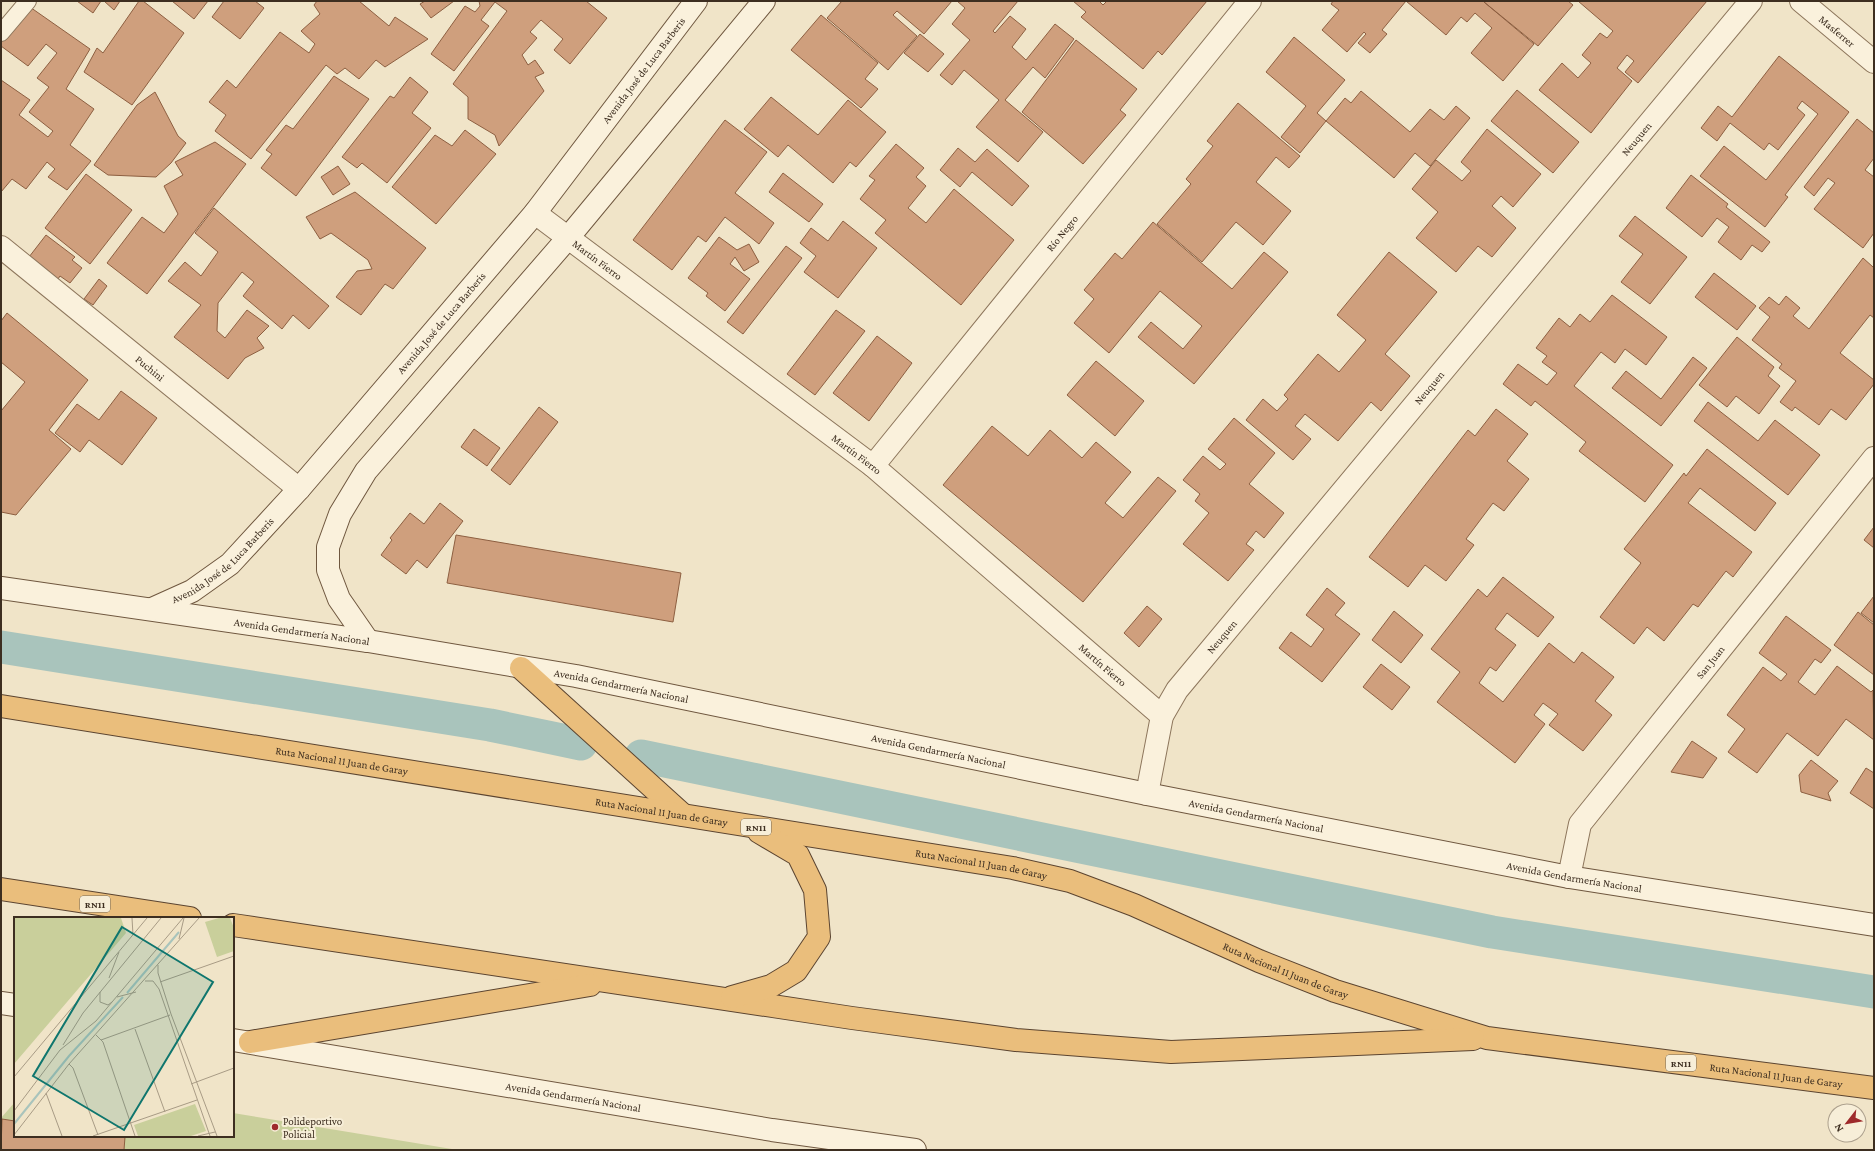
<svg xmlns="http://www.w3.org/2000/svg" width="1875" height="1151" font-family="'Crimson Pro',serif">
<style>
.green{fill:#c9cf9b}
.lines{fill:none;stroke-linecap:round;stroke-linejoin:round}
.canal{stroke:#a9c4bc;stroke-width:33}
.building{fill:#cf9f7d;stroke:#8d5f41}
.service-casing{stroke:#8d765c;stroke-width:18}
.minor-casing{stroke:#8d765c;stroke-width:24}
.secondary-casing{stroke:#6f573f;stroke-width:24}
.trunk-casing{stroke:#5b4430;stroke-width:24}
.service{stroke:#faf1dc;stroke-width:16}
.minor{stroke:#faf1dc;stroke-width:22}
.secondary{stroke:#faf1dc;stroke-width:22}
.trunk{stroke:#eabe7c;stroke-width:22}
.poi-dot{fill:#9e2a2b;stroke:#f7eed8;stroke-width:1.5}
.labels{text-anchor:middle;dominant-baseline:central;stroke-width:4;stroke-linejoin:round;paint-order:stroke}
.shield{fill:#f7eed8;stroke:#756857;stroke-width:1}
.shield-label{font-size:10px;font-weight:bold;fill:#3d2e20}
.street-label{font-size:11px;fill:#3d2e20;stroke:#f7eed8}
.poi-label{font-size:11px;fill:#3d2e20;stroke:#f7eed8;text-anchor:start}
.inset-river{fill:none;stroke:#a9c4bc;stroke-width:2}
.inset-road{fill:none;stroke:#a89b85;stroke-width:1}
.view{fill:#0f766e;fill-opacity:0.15;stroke:#0f766e;stroke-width:2}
.inset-edge{fill:none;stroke:#3d2e20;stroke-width:2}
</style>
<rect width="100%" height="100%" fill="#f0e4c8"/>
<path class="green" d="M15,1102V1136H233V1113L458,1150H1V1118Z"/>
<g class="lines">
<g class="canal">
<path d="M1,647L490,725L581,744"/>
<path d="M641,756L1492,932L1874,992"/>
</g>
</g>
<g class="building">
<path d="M77,1H101L93,13Z"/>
<path d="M104,1H120L114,10Z"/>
<path d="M139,1H143L184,33L132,105L84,72L97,48L103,53Z"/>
<path d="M172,1H208L194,19Z"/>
<path d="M224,1H255L264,8L240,39L212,17Z"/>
<path d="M317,1H359L389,26L395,17L428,39L385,67L376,60L359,79L345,68L337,74L326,65L251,159L215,131L226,115L209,102L227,80L236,88L280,32L309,53L315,44L301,31L320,14L314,5Z"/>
<path d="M425,1H454L431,18L420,4Z"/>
<path d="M479,1H586L607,18L570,64L554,50L563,39L541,20L530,32L537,38L522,55L528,65L535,60L544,73L535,77L544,91L499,146L495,135L468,119V97L453,84L507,11L495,2L481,20L489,26L454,71L431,54L465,6L475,12L480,6Z"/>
<path d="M842,1H952L924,34L897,11L893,15L917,36L888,70L827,18Z"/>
<path d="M957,1H1018L993,31L995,33L1010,16L1026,29L1012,47L1026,60L1055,24L1074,39L1045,78L1033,67L1005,100L1043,132L1018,162L976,127L999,100L964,70L952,85L940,75L970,40L952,24L965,8Z"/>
<path d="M1073,1H1099L1103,5L1107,1H1207L1162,55L1158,51L1143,69L1081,17L1086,12Z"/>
<path d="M1333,1H1568L1573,5L1538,46L1484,2L1534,44L1503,81L1471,53L1492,28L1475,13L1467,22L1461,17L1446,35L1406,1L1382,30L1387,34L1370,53L1358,43L1366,34L1364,32L1347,52L1322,30L1339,10L1331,4Z"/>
<path d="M1578,1H1707L1638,83L1625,72L1634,61L1627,55L1617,68L1632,81L1591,133L1539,90L1562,63L1578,78L1591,63L1582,55L1600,33L1607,38L1613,31Z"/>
<path d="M27,5L90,49L66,89L94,109L70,145L91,161L67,190L48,177L55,169L47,162L26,189L12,179L1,192V80L30,100L19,115L48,137L53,131L29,112L49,87L37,78L57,53L46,44L28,66L1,46V39Z"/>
<path d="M821,15L878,63L865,79L878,89L861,108L791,50Z"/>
<path d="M920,34L944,54L928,72L904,53Z"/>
<path d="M1294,37L1345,80L1317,113L1326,121L1300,153L1281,137L1306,106L1266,72Z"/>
<path d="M1076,40L1137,89L1120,110L1126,115L1083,164L1022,112Z"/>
<path d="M1779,56L1849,112L1785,195L1788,197L1765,227L1700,176L1724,146L1766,180L1818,114L1802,101L1797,108L1805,115L1778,150L1769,143L1764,150L1730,123L1717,141L1701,128L1718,106L1732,117Z"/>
<path d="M334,76L369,99L296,196L261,168L272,154L266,150L286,125L293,129Z"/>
<path d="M410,77L428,92L412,113L431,128L387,183L362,163L357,168L342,157L390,96L394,98Z"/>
<path d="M1517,90L1579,142L1553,173L1491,121Z"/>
<path d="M1361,91L1410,132L1430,109L1444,120L1456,106L1470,118L1430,166L1415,153L1394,178L1326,121L1345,98L1351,103Z"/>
<path d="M155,92L178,136L186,143L171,163L156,177L108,175L94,165L137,105Z"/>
<path d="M771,97L818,135L848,100L886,132L856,167L850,162L833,183L788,145L778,157L744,129Z"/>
<path d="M1238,103L1300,156L1289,168L1276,157L1256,182L1291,211L1263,245L1236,222L1202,262L1157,224L1191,184L1186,179L1213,146L1207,141Z"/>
<path d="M1857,119L1874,133V158L1865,170L1874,177V233L1863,248L1814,209L1835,183L1828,178L1814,196L1804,187Z"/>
<path d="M725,120L767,152L735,193L774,223L759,244L725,217L706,242L698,236L672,270L633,240Z"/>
<path d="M1487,129L1541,174L1513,207L1501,196L1492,206L1516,228L1492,257L1478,246L1456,272L1416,238L1438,212L1412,189L1436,160L1462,181L1471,171L1461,162Z"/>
<path d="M465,130L496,154L436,224L392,187L435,135L452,146Z"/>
<path d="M215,142L246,164L147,294L107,263L142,217L164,233L178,214L164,186L183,175L175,162Z"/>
<path d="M896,144L924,168L916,177L926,186L908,208L926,223L954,189L1014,240L961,305L875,233L886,220L860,199L875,180L869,176Z"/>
<path d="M958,148L975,162L987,149L1029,186L1012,206L972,172L960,187L940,170Z"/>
<path d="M338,166L350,184L333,195L321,177Z"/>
<path d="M783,173L823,204L809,222L769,192Z"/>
<path d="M86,174L132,210L90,264L45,228Z"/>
<path d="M1691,175L1728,204L1726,207L1770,242L1762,252L1752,245L1741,260L1718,242L1729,227L1717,218L1702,237L1666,208Z"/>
<path d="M355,192L426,248L393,289L385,284L361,315L336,297L357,271L372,269L368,260L331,233L320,239L306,217Z"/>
<path d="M214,208L329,306L309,329L293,315L282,329L243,296L254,282L242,272L218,303L217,331L225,338L247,310L269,326L257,338L264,348L245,358L228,379L174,337L201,305L168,281L185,262L201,276L218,252L195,233Z"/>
<path d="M1635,216L1687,257L1650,304L1621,282L1643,254L1619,236Z"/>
<path d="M843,221L877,248L838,298L804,272L816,256L800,243L811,228L828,241Z"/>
<path d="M1153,222L1232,289L1264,252L1288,272L1194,384L1138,337L1151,322L1183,349L1202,326L1160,291L1109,353L1074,323L1094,299L1084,290L1115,253L1122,259Z"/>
<path d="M46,235L75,257L72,260L82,268L70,283L60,276L58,279L29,257Z"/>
<path d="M719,237L737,250L749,244L759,262L744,271L735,257L730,264L750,279L725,311L706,296L708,293L688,278Z"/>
<path d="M786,246L802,258L743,334L727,322Z"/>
<path d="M1389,252L1437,292L1385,354L1410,376L1381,411L1371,402L1338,441L1305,414L1295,426L1311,439L1293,460L1246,420L1263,399L1277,411L1288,399L1284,395L1318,354L1339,372L1366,340L1337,315Z"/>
<path d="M1863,258L1873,267L1874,266V318L1870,315L1840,353L1874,380V384L1846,420L1831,409L1819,425L1795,407L1792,411L1780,402L1796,381L1779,368L1782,364L1752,340L1770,317L1759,308L1769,297L1779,305L1786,296L1800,308L1793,316L1809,329Z"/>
<path d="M1714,273L1756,306L1737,330L1695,297Z"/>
<path d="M99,279L107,286L93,305L84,299Z"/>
<path d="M1612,295L1667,337L1646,365L1625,349L1615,363L1601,352L1574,386L1673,465L1645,502L1579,451L1586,442L1535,401L1531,406L1503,384L1518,364L1547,385L1557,373L1542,362L1547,356L1536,348L1559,318L1570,327L1580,314L1590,322Z"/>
<path d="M836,310L865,331L815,395L787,374Z"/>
<path d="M7,313L88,380L49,430L71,449L16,515L1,512V411L25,382L1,362V321Z"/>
<path d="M877,336L912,363L869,421L833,393Z"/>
<path d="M1737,337L1774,367L1768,376L1780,386L1759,414L1736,396L1727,407L1699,385Z"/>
<path d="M1693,357L1707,368L1661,426L1612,388L1626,371L1661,399Z"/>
<path d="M1096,361L1144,401L1115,436L1067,395Z"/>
<path d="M121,391L157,418L122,465L89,440L80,452L55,433L77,404L99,420Z"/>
<path d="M1708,402L1758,441L1775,420L1820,455L1788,495L1694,421Z"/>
<path d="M539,407L558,422L510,485L491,470Z"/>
<path d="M1496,409L1528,434L1507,461L1529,479L1504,511L1493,503L1466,539L1474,545L1446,581L1425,565L1408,587L1369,557L1468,430L1475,436Z"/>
<path d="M1234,418L1275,453L1249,484L1284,513L1264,538L1256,531L1246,544L1254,550L1228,581L1183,544L1209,513L1195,501L1200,494L1183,480L1203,456L1220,470L1226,464L1208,449Z"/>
<path d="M992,426L1028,456L1050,430L1082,458L1096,442L1131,472L1105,503L1123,518L1158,477L1176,491L1083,602L943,485Z"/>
<path d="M474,429L500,448L487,466L461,447Z"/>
<path d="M1707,449L1776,503L1755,531L1700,488L1688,503L1752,552L1733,577L1726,571L1698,607L1693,604L1664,641L1647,627L1634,644L1600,617L1641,563L1624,549L1684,473L1686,476Z"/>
<path d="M440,503L463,521L427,568L417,560L406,574L381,555L392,540L390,538L410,513L424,524Z"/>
<path d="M1874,527V548L1864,540Z"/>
<path d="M456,535L681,573L673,622L447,583Z"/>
<path d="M1503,577L1554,617L1538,637L1507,613L1495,629L1516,645L1496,671L1490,667L1479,683L1503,702L1549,643L1574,663L1582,652L1614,677L1595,701L1612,715L1583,751L1549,725L1558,714L1543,703L1534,715L1545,724L1515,763L1437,702L1460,672L1431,649L1478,589L1487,597Z"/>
<path d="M1327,588L1345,603L1335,615L1360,634L1322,682L1279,648L1291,632L1311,647L1324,629L1306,615Z"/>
<path d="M1874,596V623L1861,613Z"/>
<path d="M1147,606L1162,619L1139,647L1124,633Z"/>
<path d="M1394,611L1423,635L1401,663L1372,640Z"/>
<path d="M1858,612L1874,625V675L1834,645Z"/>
<path d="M1786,616L1831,650L1821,663L1815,659L1798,682L1815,695L1837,666L1871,692L1873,690L1874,740L1846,719L1818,756L1787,733L1757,773L1728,752L1745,729L1727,715L1763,667L1781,681L1787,674L1759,653Z"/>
<path d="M1381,664L1410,687L1392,710L1363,687Z"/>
<path d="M1692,741L1717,758L1703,778L1671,772Z"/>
<path d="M1811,760L1838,781L1828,793L1831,801L1801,792L1799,775Z"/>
<path d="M1866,768L1874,773V809L1850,793Z"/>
<path d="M2,1119L15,1121V1136H119L125,1137L124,1150H1Z"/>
</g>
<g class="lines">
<defs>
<path id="service" d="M1,33L28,1"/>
<g id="minor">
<path id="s1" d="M1801,1L1874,62"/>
<path id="s2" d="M535,213L873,466L1162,716"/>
<path id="s3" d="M1,247L299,489"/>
<path id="s4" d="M873,466L1250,1"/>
<path id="s5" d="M1147,794L1162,716L1177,690L1751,1"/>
<path id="s6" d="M1569,877L1580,824L1874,458"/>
</g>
<g id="secondary">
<path id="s7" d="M1,588L368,641L576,676L1147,794L1569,877L1874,925"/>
<path id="s8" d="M152,609L192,591L230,564L299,489L535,213L696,1"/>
<path d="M368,641L339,599L328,570V547L340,514L366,471L567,239L764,1"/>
<path d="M1,1003L15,1005"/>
<path id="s9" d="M233,1040L772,1130L915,1150"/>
</g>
<g id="trunk">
<path d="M521,668L683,815"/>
<path id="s10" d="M1,706L1013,868L1070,881L1134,905L1259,961L1335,991L1487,1038L1874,1088"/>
<path d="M1,889L190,918"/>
<path d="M233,925L852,1018L1016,1040L1171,1052L1473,1039"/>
<path d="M732,997L771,986L796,971L819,937L815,890L798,855L759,832"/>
<path d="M250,1042L590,985"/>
</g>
</defs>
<use href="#service" class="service-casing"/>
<use href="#minor" class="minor-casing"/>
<use href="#secondary" class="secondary-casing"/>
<use href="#trunk" class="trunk-casing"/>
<use href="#service" class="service"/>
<use href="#minor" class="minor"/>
<use href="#secondary" class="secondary"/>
<use href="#trunk" class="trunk"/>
</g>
<circle class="poi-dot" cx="275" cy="1127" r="4"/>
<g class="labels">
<g class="shield">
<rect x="741" y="819" width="30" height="16" rx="3"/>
<rect x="80" y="896" width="30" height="16" rx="3"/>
<rect x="1666" y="1055" width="30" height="16" rx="3"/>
</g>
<g class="shield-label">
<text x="756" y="827">RN11</text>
<text x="95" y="904">RN11</text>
<text x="1681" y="1063">RN11</text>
</g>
<g class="street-label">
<text stroke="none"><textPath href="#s1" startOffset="47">Masferrer</textPath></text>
<text stroke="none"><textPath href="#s8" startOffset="735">Avenida José de Luca Barberis</textPath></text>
<text stroke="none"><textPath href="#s5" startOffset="827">Neuquen</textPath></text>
<text stroke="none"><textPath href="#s4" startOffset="300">Río Negro</textPath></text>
<text stroke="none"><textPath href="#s2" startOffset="78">Martín Fierro</textPath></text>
<text stroke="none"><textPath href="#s8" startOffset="411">Avenida José de Luca Barberis</textPath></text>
<text stroke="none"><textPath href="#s3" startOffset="192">Puchini</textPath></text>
<text stroke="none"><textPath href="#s5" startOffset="503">Neuquen</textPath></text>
<text stroke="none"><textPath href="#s2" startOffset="402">Martín Fierro</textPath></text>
<text stroke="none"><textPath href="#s8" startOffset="87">Avenida José de Luca Barberis</textPath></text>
<text stroke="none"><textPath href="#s7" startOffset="304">Avenida Gendarmería Nacional</textPath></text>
<text stroke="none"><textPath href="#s5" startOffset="179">Neuquen</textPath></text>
<text stroke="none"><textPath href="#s6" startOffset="262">San Juan</textPath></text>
<text stroke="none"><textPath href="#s2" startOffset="726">Martín Fierro</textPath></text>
<text stroke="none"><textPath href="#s7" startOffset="628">Avenida Gendarmería Nacional</textPath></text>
<text stroke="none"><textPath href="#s7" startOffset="952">Avenida Gendarmería Nacional</textPath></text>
<text stroke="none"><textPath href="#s10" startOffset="345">Ruta Nacional 11 Juan de Garay</textPath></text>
<text stroke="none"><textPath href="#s10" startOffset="669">Ruta Nacional 11 Juan de Garay</textPath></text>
<text stroke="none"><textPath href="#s7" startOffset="1276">Avenida Gendarmería Nacional</textPath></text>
<text stroke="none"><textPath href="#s10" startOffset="993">Ruta Nacional 11 Juan de Garay</textPath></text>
<text stroke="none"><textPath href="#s7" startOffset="1600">Avenida Gendarmería Nacional</textPath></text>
<text stroke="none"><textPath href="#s10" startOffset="1317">Ruta Nacional 11 Juan de Garay</textPath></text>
<text stroke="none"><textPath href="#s10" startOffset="1821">Ruta Nacional 11 Juan de Garay</textPath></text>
<text stroke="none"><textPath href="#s9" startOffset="345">Avenida Gendarmería Nacional</textPath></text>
</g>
<g class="poi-label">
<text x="283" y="1121">Polideportivo<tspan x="283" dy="13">Policial</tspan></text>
</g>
</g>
<g transform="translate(14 917)">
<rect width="220" height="220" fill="#f0e4c8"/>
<path d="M0,1H107L112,16L0,147ZM205,1H216L220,11V34L203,40L191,5ZM181,187L192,214L177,219H124L120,208Z" fill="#c9cf9b"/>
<path class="inset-river" d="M113,76L165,15M0,207L55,139L109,80"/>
<path class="inset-road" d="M118,1L119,18M165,22L170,1M144,48V56L157,97L203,219M95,61L105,35M131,64H139L145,72L196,219M146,65L220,39M86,75V85L94,88L98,85M103,80L122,75M121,112L151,195M82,118L89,125L121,219M87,123L156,98M49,128L69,96L147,1M55,147L59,151L84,218M0,160L133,1M177,167L220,151M32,176L48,219M0,194L46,133L82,104L169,1M0,218L55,147L185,1M79,219L183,183M184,219L201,215"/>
<path class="view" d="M108,10L199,65L110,213L19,159Z"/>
<rect width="220" height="220" class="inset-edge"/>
</g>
<rect width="1875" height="1151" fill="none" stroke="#3d2e20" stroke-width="4"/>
<g transform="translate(1847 1123) rotate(239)"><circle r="19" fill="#f7eed8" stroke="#ada18e"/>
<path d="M0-3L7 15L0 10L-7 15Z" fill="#9e2a2b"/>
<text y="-6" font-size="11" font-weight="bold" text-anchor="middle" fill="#3d2e20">N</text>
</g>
</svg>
